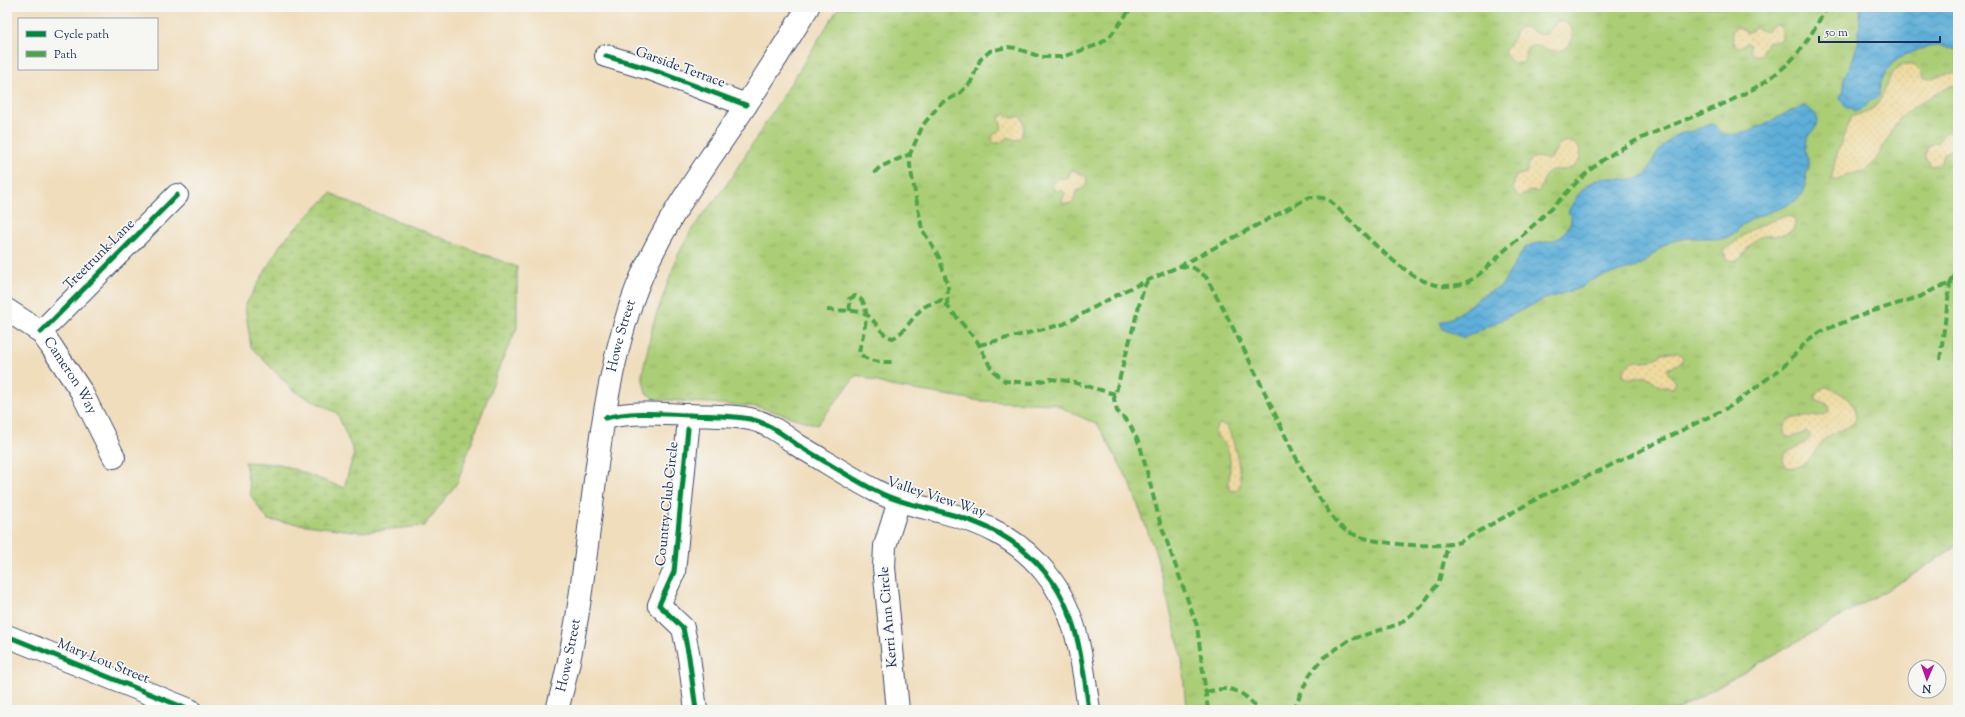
<svg xmlns="http://www.w3.org/2000/svg" width="1965" height="717" font-family="'Sorts Mill Goudy',serif">
<style>
.grass{fill:url(#grass-tufts);stroke:#627e6a}
.wetland{fill:url(#wetland-marsh);stroke:#627e6a}
.sand{fill:url(#sand-dots);stroke:#84847e}
.water{fill:url(#water-waves);stroke:#3c6e9b}
.lines{fill:none;stroke-linecap:round;stroke-linejoin:round}
.minor-casing{stroke:#3b496c;stroke-width:24}
.major-casing{stroke:#3b496c;stroke-width:24}
.minor{stroke:#fff;stroke-width:22}
.major{stroke:#fff;stroke-width:22}
.quiet{stroke:#4fa44a;stroke-width:4;stroke-dasharray:8 4;stroke-linecap:butt}
.cycleway-casing{stroke:#f6f6f2;stroke-width:8}
.cycleway{stroke:#00873e;stroke-width:5}
.labels{text-anchor:middle;dominant-baseline:central;stroke-width:3.5;stroke-linejoin:round;paint-order:stroke}
.street-label{font-size:14px;fill:#1b2f5e;stroke:#f6f6f2}
</style>
<defs>
<pattern id="grass-tufts" width="24" height="20" patternUnits="userSpaceOnUse"><rect width="24" height="20" fill="#aacd75"/><path d="M3 7l-1-3M5 7V3M7 7l1-3M15 17l-1-3M17 17v-4M19 17l1-3" fill="none" stroke="#92b068"/></pattern>
<pattern id="wetland-marsh" width="20" height="14" patternUnits="userSpaceOnUse"><rect width="20" height="14" fill="#aacd75"/><path d="M1 5h8M5 5V1M11 12h8M15 12V8" fill="none" stroke="#92b068"/></pattern>
<pattern id="sand-dots" width="8" height="8" patternUnits="userSpaceOnUse"><rect width="8" height="8" fill="#eeda9e"/><path d="M2 2h.1M6 6h.1" fill="none" stroke="#ccbb8a" stroke-width="1.8" stroke-linecap="round"/></pattern>
<pattern id="water-waves" width="16" height="10" patternUnits="userSpaceOnUse"><rect width="16" height="10" fill="#5daed8"/><path d="M0 5q4-4 8 0t8 0" fill="none" stroke="#4c8eb2"/></pattern>
</defs>
<rect width="100%" height="100%" fill="#f6f6f2"/>
<filter id="ink" filterUnits="userSpaceOnUse"><feTurbulence type="fractalNoise" baseFrequency=".025" numOctaves="2"/><feDisplacementMap in="SourceGraphic" scale="8" xChannelSelector="R" yChannelSelector="G"/><feConvolveMatrix kernelMatrix="1 2 1 2 8 2 1 2 1" color-interpolation-filters="sRGB"/></filter>
<filter id="wash" filterUnits="userSpaceOnUse"><feTurbulence type="fractalNoise" baseFrequency=".012" numOctaves="4" result="noise"/><feDisplacementMap in="SourceGraphic" scale="16" xChannelSelector="R" yChannelSelector="G"/><feGaussianBlur stdDeviation="0.9" result="paint"/><feColorMatrix in="noise" values="0 0 0 0 0 0 0 0 0 0 0 0 0 0 0 0 0 1.4 0 .05"/><feComposite in="paint" operator="in"/></filter>
<g filter="url(#wash)">
<rect width="100%" height="100%" fill="#f0ddbc"/>
<path class="grass" d="M839,7H1958V545L1911,576L1678,710H1186L1182,658L1157,557L1130,483L1098,425L1054,404L982,401L890,386L857,375L817,425L759,407L655,399L646,393L642,375L653,324L678,255L692,229L727,184Z"/>
<path class="wetland" d="M331,193L353,204L517,267V328L499,367L457,483L424,526L360,532L268,520L251,496L245,462L280,464L344,488L354,453L337,413L294,391L251,347L245,306L282,242Z"/>
<g class="sand">
<path d="M1558,21C1576,22 1578,43 1562,50C1548,56 1537,37 1525,51V60L1522,63C1513,66 1508,58 1504,51C1516,41 1511,37 1519,28L1527,27C1535,33 1544,40 1552,28C1554,25 1554,23 1558,21Z"/>
<path d="M1776,24L1782,29V39L1779,41H1768L1761,54L1758,56L1751,53L1750,45L1748,43L1738,47L1733,43L1732,31L1737,27L1748,33L1756,28L1766,32Z"/>
<path d="M1904,65H1914L1921,71L1923,79C1935,79 1946,71 1958,74V85L1951,86L1919,103L1900,117L1874,163L1865,171L1855,173L1831,181L1836,157L1851,116C1895,111 1876,76 1904,65Z"/>
<path d="M1005,114L1012,118L1020,116C1026,122 1025,133 1019,139L1016,140L1008,137L1000,143H995L992,140V136L1002,128L999,118Z"/>
<path d="M1953,131H1958V148L1943,153L1940,164L1931,166L1925,156L1928,146L1938,142L1945,133Z"/>
<path d="M1565,141C1583,143 1586,160 1570,168C1563,172 1556,168 1549,171C1542,177 1544,185 1538,192L1529,191L1521,197L1518,196L1513,189L1516,176L1526,173C1529,169 1527,165 1530,161C1536,153 1544,161 1551,159L1558,145Z"/>
<path d="M1072,170L1086,176L1087,183L1084,188L1077,191L1072,203L1064,204L1062,201L1065,193L1062,190L1053,191V184L1058,178L1068,179L1070,172Z"/>
<path d="M1785,215L1790,216L1795,221C1794,242 1769,232 1758,238C1749,244 1745,255 1737,261L1727,260L1723,251L1751,230Z"/>
<path d="M1663,353C1671,352 1678,350 1683,358L1681,363L1668,368V374L1676,382L1673,388L1662,387L1646,376L1631,379L1624,377L1623,372C1633,352 1647,369 1663,353Z"/>
<path d="M1825,387C1838,389 1861,405 1855,421C1849,429 1835,431 1827,437C1816,445 1806,473 1787,467L1783,461L1784,454L1805,443L1811,437L1807,432L1792,437H1787L1784,433C1781,409 1817,422 1829,412V405L1815,400L1818,391Z"/>
<path d="M1220,424C1220,424 1225,426 1226,426C1233,433 1242,474 1240,484C1240,487 1238,489 1235,491H1232L1229,489C1228,476 1233,461 1227,448C1224,442 1219,439 1215,433L1216,428Z"/>
</g>
<g class="water">
<path d="M1860,7H1958V50C1951,49 1944,46 1937,46C1925,46 1900,55 1892,64C1888,68 1883,77 1881,82C1877,91 1884,98 1870,100C1866,107 1863,111 1855,111L1850,107L1846,108L1840,97L1844,91C1840,80 1849,70 1853,59C1858,43 1861,23 1860,7Z"/>
<path d="M1805,106C1830,120 1809,130 1806,144C1804,152 1808,157 1809,164C1810,169 1807,172 1806,176C1805,181 1807,186 1804,191C1797,207 1762,212 1747,222C1739,227 1735,235 1725,238C1721,240 1715,239 1710,238C1696,238 1681,237 1668,243C1655,250 1648,263 1634,268C1617,274 1594,274 1580,288L1545,299L1464,338L1443,329L1440,322L1454,317L1483,295L1501,286L1525,248L1532,244L1552,241L1560,237L1568,228L1571,221V216L1568,212C1578,192 1590,176 1614,178C1624,179 1631,181 1641,177C1650,172 1651,163 1656,155C1661,148 1669,140 1676,135C1682,132 1687,133 1693,131C1702,128 1705,121 1715,125C1727,154 1786,108 1805,106Z"/>
</g>
</g>
<g filter="url(#ink)">
<g class="lines">
<defs>
<g id="minor">
<path d="M606,56L653,70L746,105"/>
<path id="s1" d="M7,310L41,332L51,346L81,391L114,457"/>
<path d="M41,332L177,195"/>
<path d="M605,418C633,411 661,414 690,415C710,416 730,415 750,419C769,423 783,435 799,446C825,461 849,477 876,491C897,502 919,506 942,512C982,522 1017,538 1044,571C1078,611 1082,660 1089,710"/>
<path d="M688,429L674,572L659,605L683,628L689,657L696,710"/>
<path d="M7,636L190,710"/>
<path d="M898,710L884,567L885,546L899,501"/>
</g>
<g id="major">
<path id="s2" d="M557,710C595,577 587,433 632,301C654,238 692,184 730,129C757,89 783,48 808,7"/>
</g>
</defs>
<use href="#minor" class="minor-casing"/>
<use href="#major" class="major-casing"/>
<use href="#minor" class="minor"/>
<use href="#major" class="major"/>
<g class="quiet">
<path d="M874,173L880,167L910,154"/>
<path d="M1180,266L1194,268L1206,277C1227,315 1247,355 1266,395C1285,435 1299,468 1324,505C1330,513 1336,524 1345,530C1367,545 1436,549 1460,542L1540,497L1595,473L1731,406L1783,367L1809,339L1822,331L1867,313L1919,297L1939,287L1950,284L1958,269"/>
<path d="M1148,280L1144,287L1114,399L1117,411L1129,423L1140,445L1160,522L1197,626L1208,710"/>
<path d="M947,306L948,286L939,257L922,229L910,166V154L923,125L941,103L959,94L971,82L980,60L990,51L1008,47L1015,48L1041,57H1062L1100,44L1111,35L1132,7"/>
<path d="M827,310C840,311 856,309 867,315C877,321 880,336 893,338C906,332 912,316 924,307C929,304 936,302 942,300L977,341L992,370L1005,381L1031,383L1051,379L1068,381L1115,394"/>
<path d="M850,311L849,299L855,296C876,303 861,337 859,353C869,363 881,362 894,362"/>
<path d="M979,345L1064,324L1124,291L1180,266L1310,197L1323,198L1330,201C1356,224 1409,287 1445,286C1453,286 1462,285 1469,281C1483,273 1494,260 1505,250C1518,239 1531,228 1543,216C1561,200 1576,181 1595,166C1651,122 1728,115 1783,68C1802,52 1815,28 1827,7"/>
<path d="M1940,360L1950,284L1958,280"/>
<path d="M1206,692C1233,685 1241,690 1259,710"/>
<path d="M1293,710L1310,674L1323,658L1349,640L1399,624L1421,607L1439,581L1448,545"/>
</g>
<defs>
<g id="cycleway">
<path d="M606,56L653,70L746,105"/>
<path d="M41,332L177,195"/>
<path d="M605,418C633,411 661,414 690,415C710,416 730,415 750,419C769,423 783,435 799,446C825,461 849,477 876,491C897,502 919,506 942,512C982,522 1017,538 1044,571C1078,611 1082,660 1089,710"/>
<path d="M688,429L674,572L659,605L683,628L689,657L696,710"/>
<path d="M7,636L190,710"/>
</g>
</defs>
<use href="#cycleway" class="cycleway-casing"/>
<use href="#cycleway" class="cycleway"/>
</g>
</g>
<g class="labels">
<g class="street-label">
<text transform="translate(680 68) rotate(20)">Garside Terrace</text>
<text transform="translate(100 255) rotate(-45)">Treetrunk Lane</text>
<text stroke="none"><textPath href="#s2" startOffset="380">Howe Street</textPath></text>
<text stroke="none"><textPath href="#s1" startOffset="93">Cameron Way</textPath></text>
<text transform="translate(936 498) rotate(18)">Valley View Way</text>
<text transform="translate(668 504) rotate(-84)">Country Club Circle</text>
<text transform="translate(889 617) rotate(-95)">Kerri Ann Circle</text>
<text stroke="none"><textPath href="#s2" startOffset="56">Howe Street</textPath></text>
<text transform="translate(103 662) rotate(22)">Mary Lou Street</text>
</g>
</g>
<rect width="1965" height="717" fill="none" stroke="#f6f6f2" stroke-width="24"/>
<rect x="18" y="18" width="140" height="52" fill="#f6f6f2" stroke="#9ea6b7"/>
<rect x="26" y="31" width="20" height="6" fill="#00873e" stroke="#9ea6b7"/>
<text x="54" y="38" font-size="12" fill="#1b2f5e">Cycle path</text>
<rect x="26" y="51" width="20" height="6" fill="#4fa44a" stroke="#9ea6b7"/>
<text x="54" y="58" font-size="12" fill="#1b2f5e">Path</text>
<g transform="translate(1927 679) rotate(182)"><circle r="19" fill="#f6f6f2" stroke="#9ea6b7"/>
<path d="M0-3L7 15L0 10L-7 15Z" fill="#b5179e"/>
<text y="-6" font-size="11" font-weight="bold" text-anchor="middle" fill="#1b2f5e">N</text>
</g>
<path d="M1819 36v6h121v-6" fill="none" stroke="#1b2f5e" stroke-width="2"/>
<text x="1825" y="36" font-size="12" fill="#1b2f5e" stroke="#f6f6f2" stroke-width="3" paint-order="stroke">50 m</text>
</svg>
